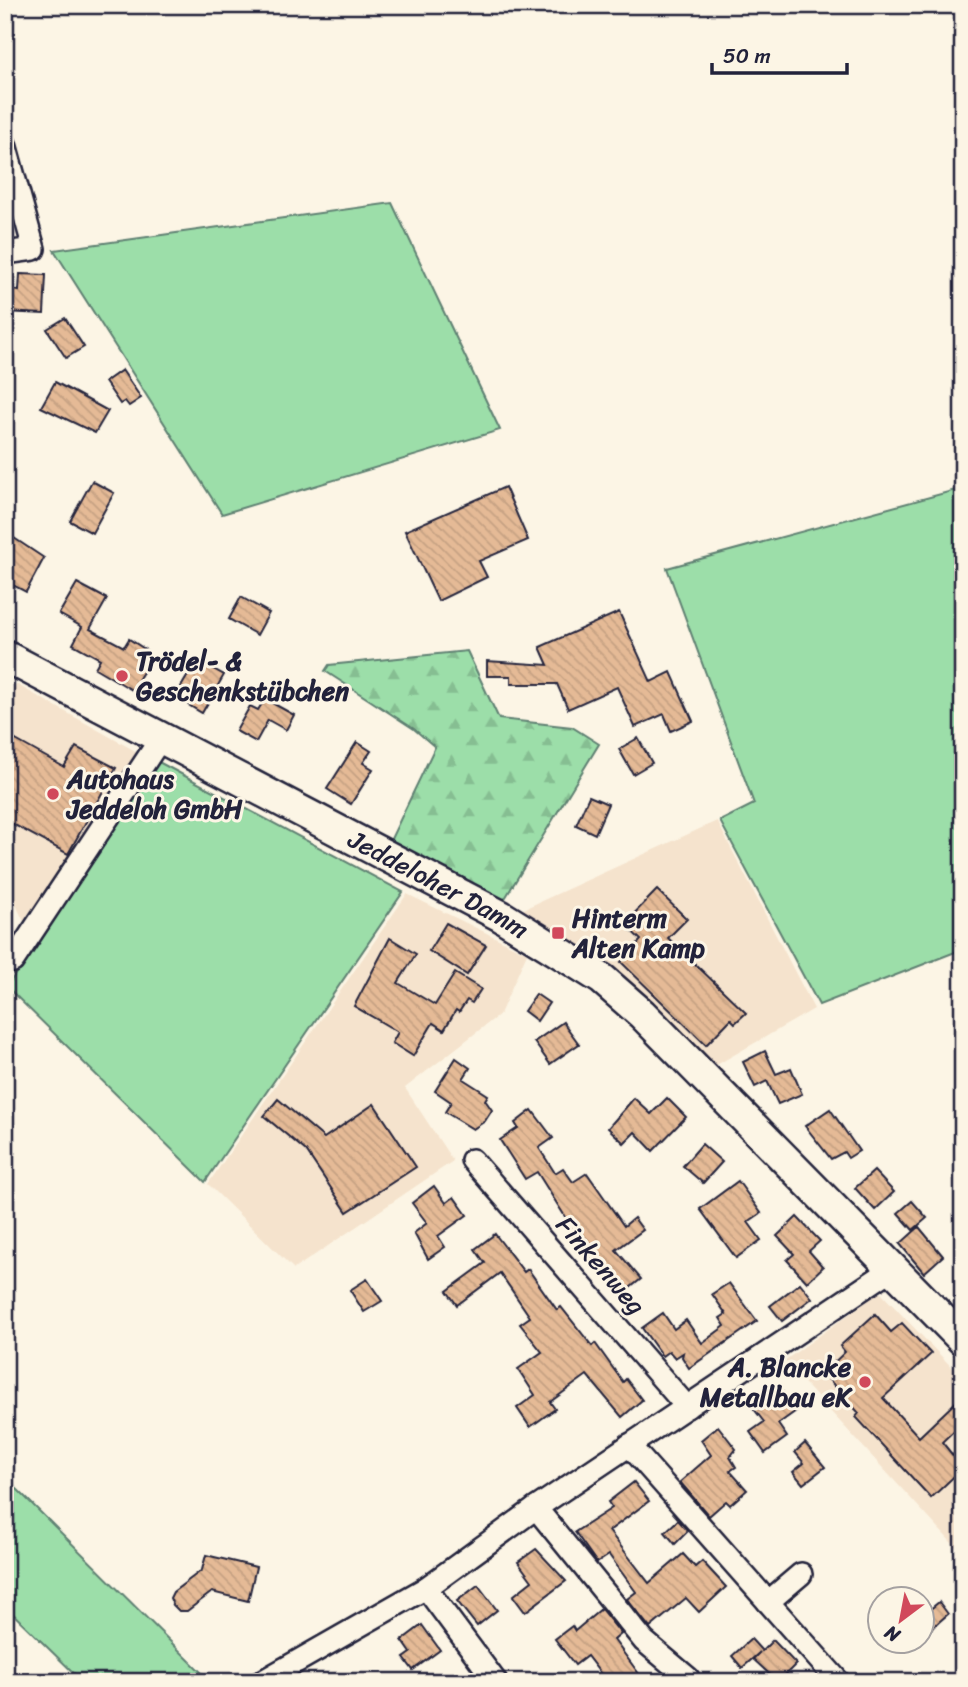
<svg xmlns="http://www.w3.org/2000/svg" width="968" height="1687" font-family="Sriracha,sans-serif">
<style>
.built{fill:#f5e3cd}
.green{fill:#9cdea9;stroke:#5f8072;stroke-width:2}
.forest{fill:url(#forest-firs);stroke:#5f8072;stroke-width:2}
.building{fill:url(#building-back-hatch);stroke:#22223b;stroke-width:2}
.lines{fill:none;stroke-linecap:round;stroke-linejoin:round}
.minor-casing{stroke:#22223b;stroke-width:26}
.secondary-casing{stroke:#22223b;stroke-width:35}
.minor{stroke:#fcf5e5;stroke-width:21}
.secondary{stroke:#fcf5e5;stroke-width:30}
.poi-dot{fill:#d1495b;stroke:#fcf5e5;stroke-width:2.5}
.labels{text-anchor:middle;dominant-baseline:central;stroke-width:6;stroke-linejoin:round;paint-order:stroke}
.poi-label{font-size:26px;font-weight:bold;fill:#22223b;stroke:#fcf5e5;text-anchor:start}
.street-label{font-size:26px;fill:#22223b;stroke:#fcf5e5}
</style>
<defs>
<pattern id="forest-firs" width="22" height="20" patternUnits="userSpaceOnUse" patternTransform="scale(1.75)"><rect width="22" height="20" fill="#9cdea9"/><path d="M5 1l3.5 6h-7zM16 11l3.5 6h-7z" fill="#86be92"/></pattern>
<pattern id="building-back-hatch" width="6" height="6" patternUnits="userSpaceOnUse" patternTransform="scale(1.75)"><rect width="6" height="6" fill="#e5ba96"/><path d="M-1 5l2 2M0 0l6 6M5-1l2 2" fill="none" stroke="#c4a082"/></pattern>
</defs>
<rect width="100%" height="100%" fill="#fcf5e5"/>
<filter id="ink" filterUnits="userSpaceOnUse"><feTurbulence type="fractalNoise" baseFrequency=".0143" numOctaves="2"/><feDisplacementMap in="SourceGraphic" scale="14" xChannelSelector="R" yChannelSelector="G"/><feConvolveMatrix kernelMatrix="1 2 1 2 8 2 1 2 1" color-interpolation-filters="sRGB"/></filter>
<g filter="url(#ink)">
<g class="built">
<path d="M16,684L146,757L30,934L5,882V699Z"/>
<path d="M717,821L814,1009L713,1067L515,913Z"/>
<path d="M407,894L527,953L500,1014L405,1088L453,1161L294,1269L208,1184Z"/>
<path d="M880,1292L963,1379V1555L784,1361Z"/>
</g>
<g class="green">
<path d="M392,203L500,430L222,514L54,250Z"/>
<path d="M963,488V949L819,1005L720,821L754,804L667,568Z"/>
<path d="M153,759L403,892L205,1182L7,987Z"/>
<path d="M5,1477L210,1681L83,1682L5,1606Z"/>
</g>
<path class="forest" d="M467,651L499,719L572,727L599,744L501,905L389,843L435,747L414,729L325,671L329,665Z"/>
<g class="building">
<path d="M20,274L46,275L44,314L5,312V288L19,291Z"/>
<path d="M65,318L84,347L66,358L47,329Z"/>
<path d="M122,370L141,398L129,406L125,401L120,404L105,382Z"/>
<path d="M55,382L108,411L95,433L41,407Z"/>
<path d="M92,481L114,493L92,533L70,521Z"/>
<path d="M505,487L528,540L479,561L487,577L438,601L405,531Z"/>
<path d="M5,532L44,558L26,592L5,581Z"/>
<path d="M77,583L107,599L90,629L124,647L129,639L146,650L138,662L146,667L132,690L95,668L100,659L73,644L82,627L59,614Z"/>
<path d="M241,597L269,613L257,635L229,619Z"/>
<path d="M619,612L651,682L671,672L693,721L671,731L664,714L635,727L617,687L568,709L557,684H511V676H487V661L548,665L540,647Z"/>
<path d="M197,660L224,675L202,713L175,697Z"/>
<path d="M265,699L294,715L286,730L268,720L256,742L236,731L250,706L258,710Z"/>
<path d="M5,734L64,767L76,747L116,768L68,854L5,820Z"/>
<path d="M638,738L652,763L633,774L619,749Z"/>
<path d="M357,742L371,751L363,763L373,769L351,804L327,789Z"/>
<path d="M589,796L608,804L595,834L576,825Z"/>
<path d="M657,890L687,919L668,938L746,1013L735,1023L731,1019L706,1045L621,962L641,940L624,924Z"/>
<path d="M446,923L486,945L467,975L429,951Z"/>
<path d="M390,938L416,954L398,983L435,1005L455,973L481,989L472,1003L467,1000L459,1012L456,1010L444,1030L433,1023L413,1056L392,1043L398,1032L354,1006Z"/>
<path d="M536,994L549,1003L537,1021L524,1011Z"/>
<path d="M563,1022L579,1044L550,1064L534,1042Z"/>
<path d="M765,1051L776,1074L791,1068L802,1094L778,1104L767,1081L755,1087L743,1062Z"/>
<path d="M456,1058L470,1068L463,1079L488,1095L485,1100L492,1110L485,1121L473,1129L445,1112L451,1102L435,1091Z"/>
<path d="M634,1098L651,1114L667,1098L686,1117L653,1151L635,1132L624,1143L608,1128Z"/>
<path d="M278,1099L324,1138L374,1104L416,1167L347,1212L306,1151L264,1116Z"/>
<path d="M830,1109L859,1151L848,1158L844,1152L831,1159L805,1126Z"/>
<path d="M532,1110L553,1138L539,1148L555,1173L563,1168L573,1182L587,1173L624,1226L634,1218L643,1230L616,1250L641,1279L621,1295L568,1228L571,1226L537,1172L525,1179L500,1140L518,1128L515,1123Z"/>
<path d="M702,1144L722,1162L703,1183L683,1166Z"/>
<path d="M874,1171L894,1192L875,1210L855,1188Z"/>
<path d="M738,1181L761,1213L748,1222L761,1240L736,1258L700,1209Z"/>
<path d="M434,1186L446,1203L454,1197L467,1215L438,1236L445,1247L428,1259L414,1233L427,1223L412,1203Z"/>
<path d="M912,1201L927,1218L913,1230L898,1213Z"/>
<path d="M797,1217L820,1241L809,1251L823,1267L807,1282L787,1260L794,1254L777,1236Z"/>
<path d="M919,1227L943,1256L924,1273L900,1244Z"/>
<path d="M495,1234L524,1272L528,1269L557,1310L561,1307L592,1346L595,1343L623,1382L626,1379L642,1400L622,1417L587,1375L550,1402L555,1409L530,1427L517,1408L535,1395L518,1369L542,1352L520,1324L530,1317L500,1273L457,1305L447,1291L485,1263L475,1249Z"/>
<path d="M367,1279L382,1301L364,1312L350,1290Z"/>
<path d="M729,1283L757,1321L689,1368L682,1357L683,1353L675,1358L669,1351L662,1356L642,1328L663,1313L674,1329L686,1320L702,1343L725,1326L720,1318L726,1314L712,1294Z"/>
<path d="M800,1283L812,1298L782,1321L770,1306Z"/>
<path d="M875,1314L891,1332L902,1323L931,1354L883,1398L919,1437L963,1395V1422L942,1442L963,1468L931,1498L856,1417L859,1413L823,1373L845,1352L840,1346Z"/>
<path d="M777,1384L796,1411L778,1424L787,1437L765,1453L750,1432L764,1422L750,1404Z"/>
<path d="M718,1426L736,1449L730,1457L736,1467L730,1471L747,1490L730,1505L726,1501L709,1516L680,1482L711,1455L701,1440Z"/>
<path d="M805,1443L825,1467L803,1484L793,1472L804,1463L795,1452Z"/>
<path d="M634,1482L649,1501L609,1531L649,1583L683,1554L695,1567L702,1561L726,1587L699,1612L686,1598L650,1628L627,1599L636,1592L609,1555L597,1563L575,1532L612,1508L608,1502Z"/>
<path d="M678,1520L688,1531L675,1544L665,1532Z"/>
<path d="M536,1549L566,1581L525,1612L513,1596L532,1581L518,1562Z"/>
<path d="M206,1555L256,1567L248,1601L212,1592L187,1611H179L173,1605L170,1598L173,1592L202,1570Z"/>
<path d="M478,1585L497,1610L477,1626L457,1601Z"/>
<path d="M939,1602L948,1614L932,1628L922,1616Z"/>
<path d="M601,1609L621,1634L614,1640L645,1682H607L587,1656L575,1665L555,1639L572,1626L575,1631Z"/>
<path d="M422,1625L440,1650L413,1670L404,1658L411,1653L402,1640Z"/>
<path d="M751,1639L762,1651L773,1640L796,1664L778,1682L753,1659L760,1652L742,1668L732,1656Z"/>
</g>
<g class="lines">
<defs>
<g id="minor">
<path d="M5,144L34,249L5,253"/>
<path d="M5,963L13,961L161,738"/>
<path d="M472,1160L687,1407"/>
<path d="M629,1445L839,1682"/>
<path d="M536,1508L644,1641L688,1678"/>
<path d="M426,1588L496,1682"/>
<path d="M768,1602L801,1574"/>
<path d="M261,1682L426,1588L536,1508L892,1269"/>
</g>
<g id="secondary">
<path id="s1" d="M5,656L501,916L602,979L642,1014L963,1340"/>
</g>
</defs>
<use href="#minor" class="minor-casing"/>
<use href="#secondary" class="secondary-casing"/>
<use href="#minor" class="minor"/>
<use href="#secondary" class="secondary"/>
</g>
</g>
<g class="poi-dot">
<circle cx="122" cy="676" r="7"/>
<circle cx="53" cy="794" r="7"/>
<rect x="551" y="926" width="14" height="14" rx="3.5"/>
<circle cx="865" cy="1382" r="7"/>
</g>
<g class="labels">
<g class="poi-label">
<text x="136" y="661">Trödel- &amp;<tspan x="136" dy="30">Geschenkstübchen</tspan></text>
<text x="67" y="779">Autohaus<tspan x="67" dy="30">Jeddeloh GmbH</tspan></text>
<text x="572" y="918">Hinterm<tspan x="572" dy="30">Alten Kamp</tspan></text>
<text x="851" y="1367" text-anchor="end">A. Blancke<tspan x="851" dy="30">Metallbau eK</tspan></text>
</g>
<g class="street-label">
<text stroke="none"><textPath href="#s1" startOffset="490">Jeddeloher Damm</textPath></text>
<text transform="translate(601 1265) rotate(49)">Finkenweg</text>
</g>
</g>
<rect width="968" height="1687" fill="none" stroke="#fcf5e5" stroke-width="28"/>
<rect x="14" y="14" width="940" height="1659" fill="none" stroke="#22223b" stroke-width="2.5" filter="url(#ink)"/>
<g transform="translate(901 1620) rotate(212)"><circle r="33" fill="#fcf5e5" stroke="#a5a1a1" stroke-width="2"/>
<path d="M0-5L12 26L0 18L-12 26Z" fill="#d1495b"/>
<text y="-10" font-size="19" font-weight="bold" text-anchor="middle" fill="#22223b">N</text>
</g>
<path d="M712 63v10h135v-10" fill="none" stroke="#22223b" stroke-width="3.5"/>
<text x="723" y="63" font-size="21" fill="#22223b" stroke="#fcf5e5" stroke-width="5" paint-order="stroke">50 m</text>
</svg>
